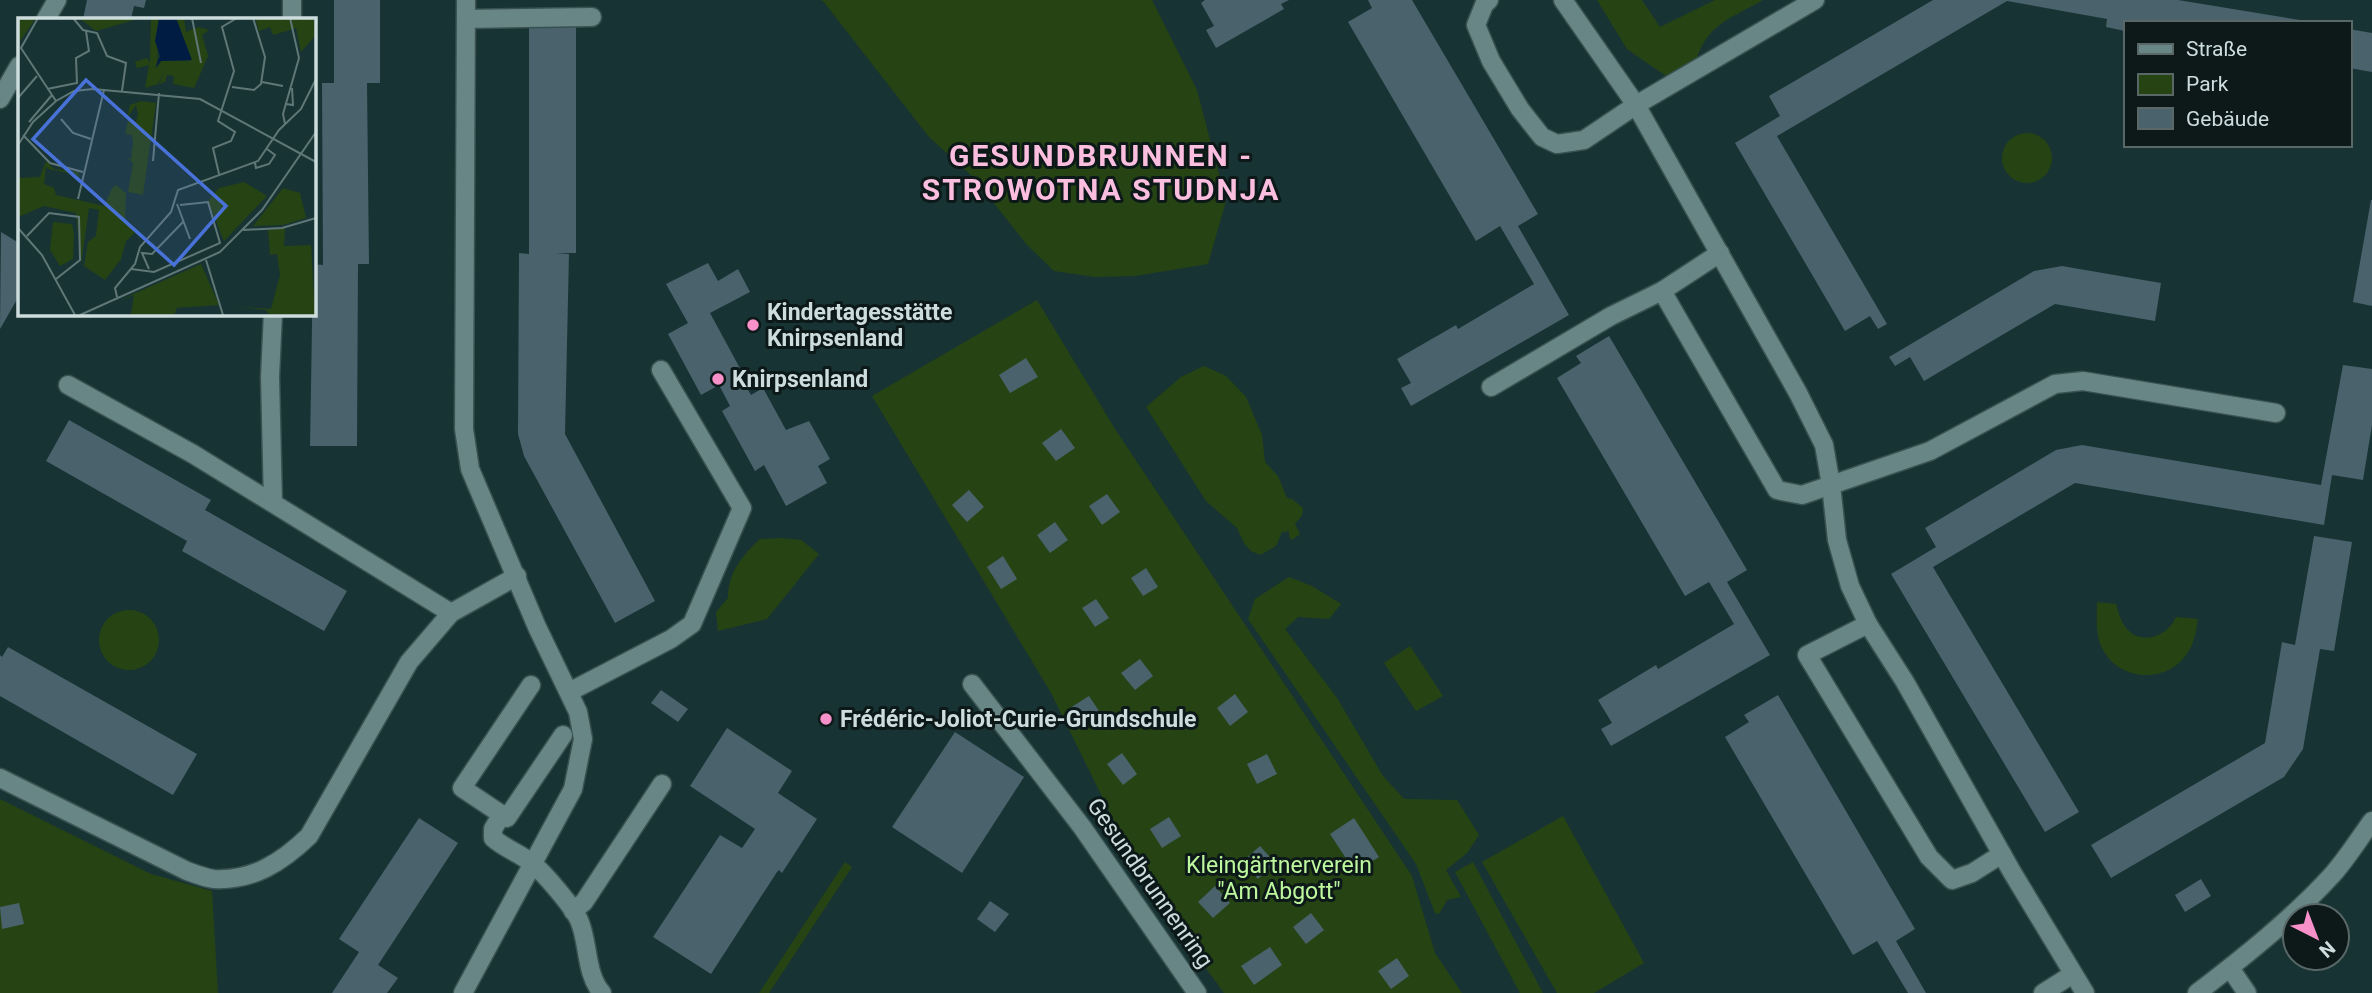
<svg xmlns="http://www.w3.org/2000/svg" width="2372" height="993" font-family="Roboto,sans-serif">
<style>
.green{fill:#264413}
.building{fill:#49626c}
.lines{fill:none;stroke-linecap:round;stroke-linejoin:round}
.minor-casing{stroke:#395151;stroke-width:21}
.minor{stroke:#688686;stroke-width:18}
.poi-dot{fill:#f890ca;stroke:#0d1919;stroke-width:2.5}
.labels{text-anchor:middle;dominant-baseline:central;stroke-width:6;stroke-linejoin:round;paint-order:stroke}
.poi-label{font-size:23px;font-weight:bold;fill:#cddddd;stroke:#0d1919;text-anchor:start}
.park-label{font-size:23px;fill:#bef89e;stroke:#0d1919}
.street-label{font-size:23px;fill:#cddddd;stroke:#0d1919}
.district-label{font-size:30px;font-weight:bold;letter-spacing:2px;fill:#fbbede;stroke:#0d1919}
.inset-road{fill:none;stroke:#607777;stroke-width:2}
.view{fill:#4972d9;fill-opacity:0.15;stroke:#4972d9;stroke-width:3.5}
.inset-edge{fill:none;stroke:#cddddd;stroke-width:3.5}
</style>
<rect width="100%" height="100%" fill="#183333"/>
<g class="green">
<path d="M820,0H1152L1197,90L1226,201L1208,264L1135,276L1094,277L1054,271L1027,245L974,178L929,137L823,1Z"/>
<path d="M1597,0H1642L1660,27L1715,0H1763C1730,19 1706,24 1695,64L1666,76L1627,49Z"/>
<circle cx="2027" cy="158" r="25"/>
<path d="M1037,300L1115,429L1412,876L1435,953L1462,993H1224L1197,956L1122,837L1050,691L872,396Z"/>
<path d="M1204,366L1226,376L1246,397L1262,435L1265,462L1278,476L1287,498L1292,499L1303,508L1302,515L1295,524L1300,534L1292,540L1289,537V531L1282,532L1276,546L1260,555L1251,551L1244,543L1237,528L1206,501L1146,407L1181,377Z"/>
<path d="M780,538L801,540L819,554L767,619L718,631L716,612L728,598C728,572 742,556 760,539Z"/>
<path d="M1289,577L1312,586L1341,604L1329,619L1298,617L1285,629L1337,698L1383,776L1404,799L1457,800L1479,835L1467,853L1446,870L1461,897L1447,900L1439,914L1435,913L1416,864L1248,619L1255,599Z"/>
<path d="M2097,602L2116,604C2118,612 2121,622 2127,629C2142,646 2168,636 2176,617L2198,619C2196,632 2194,645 2186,655C2166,684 2120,681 2103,650C2095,636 2097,618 2097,602Z"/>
<circle cx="129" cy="640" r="30"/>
<path d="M1410,646L1443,696L1416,711L1384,663Z"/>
<path d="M0,799L151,874L212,891L218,993H0Z"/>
<path d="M1563,816L1644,963L1594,993H1557L1482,862Z"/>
<path d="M845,862L852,867L769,993H759Z"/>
<path d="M1473,862L1543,993H1520L1455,872Z"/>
</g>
<g class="building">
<path d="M87,0H146L144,8L134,6L131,19H83Z"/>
<path d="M334,0H380V83H367L369,264H358L357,446H310L313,264L323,265L322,83H334Z"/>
<path d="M1205,0H1289L1281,4L1284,9L1216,48L1206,30L1214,26L1201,3Z"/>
<path d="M1368,0H1412L1538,214L1518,226L1569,315L1411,406L1401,388L1411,383L1397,359L1456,325L1458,329L1534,284L1500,226L1476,241L1348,22L1372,8Z"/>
<path d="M1933,0H2178L2306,21L2125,23V31L2106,27L2107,19L2007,1L1777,136L1887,324L1878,329L1870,316L1845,331L1735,143L1780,116L1769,96Z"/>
<path d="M529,27H576V253H556L569,254L565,434L655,601L615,623L524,456L518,434L519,253L529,254Z"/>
<path d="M2349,29L2372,33V72L2349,68Z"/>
<path d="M2371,200H2372V306L2353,302Z"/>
<path d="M1,232L19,243V296L0,329Z"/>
<path d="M708,263L718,281L738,269L750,292L710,313L742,372L739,374L751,395L763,388L786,430L809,421L830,459L818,466L827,483L786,506L764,465L755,471L722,411L730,406L719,385L701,395L668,334L688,323L666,284Z"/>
<path d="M2062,266L2161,283L2155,321L2055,304L1924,381L1910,357L1895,366L1889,357L2034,271Z"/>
<path d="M1609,336L1747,570L1727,582L1770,655L1611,746L1601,729L1612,723L1598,700L1656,665L1658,669L1734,624L1709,582L1685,596L1557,378L1581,363L1576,356Z"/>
<path d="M1026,358L1038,377L1010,393L999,375Z"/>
<path d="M2343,365L2372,369V425L2363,480L2332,475L2324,525L2075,483L1933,567L2079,812L2045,832L1891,574L1936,547L1925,528L2056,450L2082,445L2321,485Z"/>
<path d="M69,420L211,500L205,510L347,591L324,631L182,551L187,541L46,461Z"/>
<path d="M1061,429L1075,448L1056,461L1042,443Z"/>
<path d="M969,490L984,507L967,522L952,505Z"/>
<path d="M1107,494L1120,512L1102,525L1089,506Z"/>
<path d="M1055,522L1068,540L1050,553L1037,535Z"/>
<path d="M2314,536L2352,542L2334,651L2320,649L2303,749L2284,777L2111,878L2091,845L2265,743L2282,642L2295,645Z"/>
<path d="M1003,556L1017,579L1001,589L987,567Z"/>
<path d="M1146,568L1158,587L1143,596L1131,578Z"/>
<path d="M1096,599L1109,618L1095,627L1082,608Z"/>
<path d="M8,647L197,754L173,795L0,696V655L2,657Z"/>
<path d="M1140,659L1153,676L1135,690L1121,673Z"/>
<path d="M661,690L688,709L678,722L651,703Z"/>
<path d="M1235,694L1248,712L1230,726L1217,708Z"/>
<path d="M1778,695L1915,929L1896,941L1926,993H1908L1877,941L1853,955L1725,737L1749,722L1744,715Z"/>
<path d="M1089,696L1101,714L1083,727L1070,708Z"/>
<path d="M727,728L792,771L778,793L817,819L782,873L779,870L777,872L711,974L653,937L720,835L742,848L755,829L690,786Z"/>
<path d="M955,732L1024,777L962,873L892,827Z"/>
<path d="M1122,753L1137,774L1123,785L1107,764Z"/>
<path d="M1267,754L1277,774L1257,784L1247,764Z"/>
<path d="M1169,817L1181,836L1162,848L1150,829Z"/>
<path d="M419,818L458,843L378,965L398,978L387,993H332L359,952L339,939Z"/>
<path d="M1354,818L1379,857L1355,872L1330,834Z"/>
<path d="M1260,846L1275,863L1258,879L1243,861Z"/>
<path d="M2201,879L2211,896L2185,912L2175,895Z"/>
<path d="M1215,886L1230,903L1213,918L1198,902Z"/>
<path d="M990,901L1009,914L995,932L977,919Z"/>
<path d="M19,903L24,924L2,929L0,907Z"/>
<path d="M1311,913L1324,930L1306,944L1293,927Z"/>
<path d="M1270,947L1282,965L1254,985L1241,966Z"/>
<path d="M1397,958L1409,976L1391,989L1378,971Z"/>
</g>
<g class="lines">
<defs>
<g id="minor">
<path d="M292,0V19"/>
<path d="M1489,0L1484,5L1476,25L1491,61L1520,109L1542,137L1557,144L1584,140L1636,105L1815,0"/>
<path d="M1563,0L1636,105L1798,393L1824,445L1831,485L1837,540L1850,586L1868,624L1905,682L2012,872L2085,993"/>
<path d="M46,19L57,0"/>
<path d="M466,19L592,17"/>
<path d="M0,99L19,66"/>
<path d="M1720,253L1662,291L1777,490L1802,495L1930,451L2055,384L2083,381L2276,413"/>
<path d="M273,313L270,377L273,503"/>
<path d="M68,385L193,454L451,613L517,576"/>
<path d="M1491,387L1611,316L1662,291"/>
<path d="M1868,624L1807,655L1929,857L1952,880L1972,873L2002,854"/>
<path d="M972,684L1082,827L1197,993"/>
<path d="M531,685L462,788L507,818L563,735"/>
<path d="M569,692L671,639L692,624L742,508L661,370"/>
<path d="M0,778L187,871C195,874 205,878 214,879C253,881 282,862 309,836L409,662L451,613"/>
<path d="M502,814L493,829V838C505,849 522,854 534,865C545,874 573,907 579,920C589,942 585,974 602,993"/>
<path d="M573,911L584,902L662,784"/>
<path d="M2230,968L2247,993"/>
<path d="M463,993L573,789L583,739L578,712L537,627L470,469L464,429L466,0"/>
<path d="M2043,993L2073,974"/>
<path d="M2197,993C2244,957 2293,918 2333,874C2347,858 2359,839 2372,821"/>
</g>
</defs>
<use href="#minor" class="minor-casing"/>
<use href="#minor" class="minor"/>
</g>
<g class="poi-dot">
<circle cx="753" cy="325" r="7"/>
<circle cx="718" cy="379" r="7"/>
<circle cx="826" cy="719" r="7"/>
</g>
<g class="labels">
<g class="poi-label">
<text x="767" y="312">Kindertagesstätte<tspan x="767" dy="26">Knirpsenland</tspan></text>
<text x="732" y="379">Knirpsenland</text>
<text x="840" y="719">Frédéric-Joliot-Curie-Grundschule</text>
</g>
<g class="park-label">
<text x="1279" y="865">Kleingärtnerverein<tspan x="1279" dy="26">"Am Abgott"</tspan></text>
</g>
<g class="street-label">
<text transform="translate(1150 883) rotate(55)">Gesundbrunnenring</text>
</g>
<g class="district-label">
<text x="1101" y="155">GESUNDBRUNNEN -<tspan x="1101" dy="34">STROWOTNA STUDNJA</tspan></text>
</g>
</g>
<g transform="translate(18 18)">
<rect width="298" height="298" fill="#183333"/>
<path d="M0,0H18L0,26ZM61,0L106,1L123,0L78,13ZM133,0H141L139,50L143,43H172L158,0H166L168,14L180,9L191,12L184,17L190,38L176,70L155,66L156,58L149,57L147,64L141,66L148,49L140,66L127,70L131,47L119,50L117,44L129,40L132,45ZM237,0H296L297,18L283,34L278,10L255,17L252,9L241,13ZM123,83L138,85L125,177L110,174L115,145L109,140L113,141L115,125L114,117L107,116L110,103L118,104L120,96L118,87L109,100L112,87ZM28,143L36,151L61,154L60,165L59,157L31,151L28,149L26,166L36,170L38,177L86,188L94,170L98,167L108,175L107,203L117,215L108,223L103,241L87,262L66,248L70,224L78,218L81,192L71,190L63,246L58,195L26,188L0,199V160L22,159ZM226,164L249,178L206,223L190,183L201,170ZM265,170L282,175L288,200L265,207L235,208ZM35,204L54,206L56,216L55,241L42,248L32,232ZM267,210L266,228L293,227L297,297L251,296L248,292L213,288L253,291L262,257L259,236L252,237L250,212ZM183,246L201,287L143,291L159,290L156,297H113L116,277L102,282Z" fill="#264413"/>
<path d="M141,0H158L174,42L143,43L137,50L142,38L137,23Z" fill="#001c42"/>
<path class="inset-road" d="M20,0L3,30L38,83M55,0L65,12L79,15L89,38L108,45L104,73M174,0L183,45M244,64L265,68M214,69L236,72L243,66L247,39L235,0M29,71L59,65L58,40L71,33L68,13M0,80L19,58M268,86L275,87L274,70M43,101L55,115L73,121M11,104L34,77M267,106L265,96L281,40L272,0M5,117L32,145L65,154M0,127L15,104L38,83L56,73L75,71L182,81L298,144M135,143L141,75M237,145L238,150L251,146L257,137L249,131M201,156L195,130L213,123L217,114L200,103L216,53L204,9L219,0M60,181L86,72M159,186L172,221M0,210L24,237L57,297M225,212L264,210L298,200M9,218L31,195L61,199L62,242L38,261M188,242L205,297M113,251L136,254L202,225L190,184L162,187M131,251L124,235L134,236L166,203M99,279L97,270L117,246L122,229L153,194L160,172L240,143L261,112L283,91L298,61M62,297L202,234L244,192L298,114"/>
<path class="view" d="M68,62L208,188L156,247L15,121Z"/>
<rect width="298" height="298" class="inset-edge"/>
</g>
<rect x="2124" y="21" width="228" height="126" fill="#0d1919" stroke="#5a6767" stroke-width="2"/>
<rect x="2138" y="44" width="35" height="10" fill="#688686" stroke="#5a6767" stroke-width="2"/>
<text x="2186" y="56" font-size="21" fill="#cddddd">Straße</text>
<rect x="2138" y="74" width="35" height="21" fill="#264413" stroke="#5a6767" stroke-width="2"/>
<text x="2186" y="91" font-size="21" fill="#cddddd">Park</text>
<rect x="2138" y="108" width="35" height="21" fill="#49626c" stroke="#5a6767" stroke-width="2"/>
<text x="2186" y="126" font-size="21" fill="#cddddd">Gebäude</text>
<g transform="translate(2316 937) rotate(138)"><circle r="33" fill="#0d1919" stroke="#5a6767" stroke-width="2"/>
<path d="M0-5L12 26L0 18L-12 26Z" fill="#f890ca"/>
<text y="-10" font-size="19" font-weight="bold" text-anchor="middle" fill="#cddddd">N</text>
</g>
</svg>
